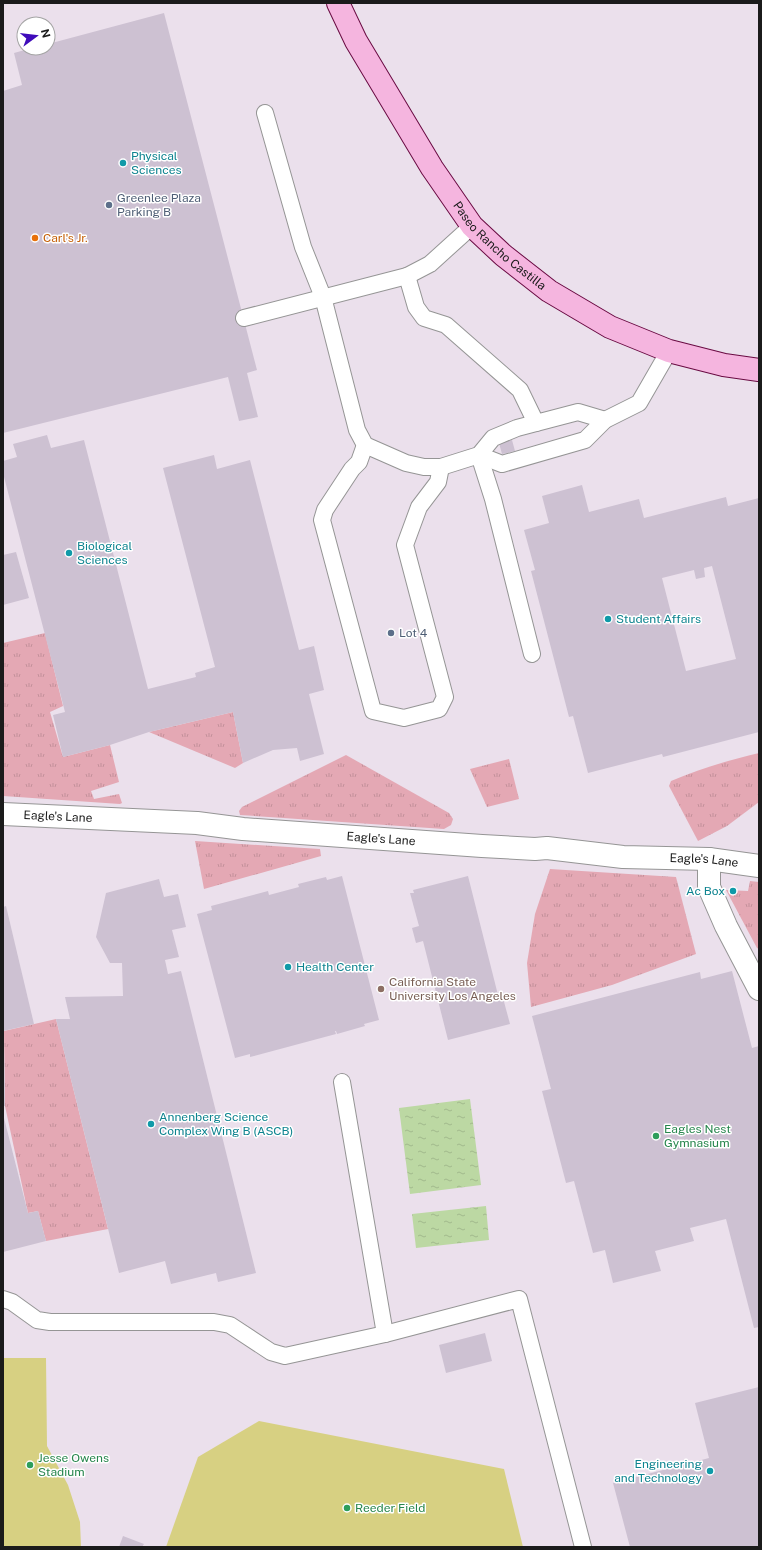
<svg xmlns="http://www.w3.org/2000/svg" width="762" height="1550" font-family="'Public Sans',sans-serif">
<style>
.grass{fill:url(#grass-tufts)}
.pitch{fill:#d7d082}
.water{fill:url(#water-ripples)}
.building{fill:#cdc1d2;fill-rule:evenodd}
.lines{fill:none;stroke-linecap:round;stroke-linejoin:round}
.lane-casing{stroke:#959595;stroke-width:18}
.street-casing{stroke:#959595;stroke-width:24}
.secondary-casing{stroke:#690a42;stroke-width:24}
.lane{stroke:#fff;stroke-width:16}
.street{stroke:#fff;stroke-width:22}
.secondary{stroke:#f5b5df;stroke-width:22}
.culture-dot{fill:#0f9aa8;stroke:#fff;stroke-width:1.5}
.service-dot{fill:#5c6f8a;stroke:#fff;stroke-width:1.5}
.food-dot{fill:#e8710a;stroke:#fff;stroke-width:1.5}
.education-dot{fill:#8d6e63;stroke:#fff;stroke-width:1.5}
.leisure-dot{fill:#2e9e5b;stroke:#fff;stroke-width:1.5}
.labels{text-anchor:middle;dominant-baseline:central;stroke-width:3;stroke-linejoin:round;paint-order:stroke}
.culture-label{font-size:12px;fill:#0d838f;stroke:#fff;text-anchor:start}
.service-label{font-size:12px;fill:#4e5e75;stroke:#fff;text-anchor:start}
.food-label{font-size:12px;fill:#c56008;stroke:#fff;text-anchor:start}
.street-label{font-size:12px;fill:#1b1b1b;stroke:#fff}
.education-label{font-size:12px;fill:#785e54;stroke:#fff;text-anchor:start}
.leisure-label{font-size:12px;fill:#27864d;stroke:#fff;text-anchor:start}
</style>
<defs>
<pattern id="grass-tufts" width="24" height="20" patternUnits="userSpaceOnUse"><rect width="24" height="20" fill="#e4a8b4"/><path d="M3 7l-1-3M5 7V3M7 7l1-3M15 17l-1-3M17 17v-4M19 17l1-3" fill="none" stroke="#c3909a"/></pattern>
<pattern id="water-ripples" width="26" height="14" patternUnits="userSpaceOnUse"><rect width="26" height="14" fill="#bcd8a3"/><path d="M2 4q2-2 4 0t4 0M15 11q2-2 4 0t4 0" fill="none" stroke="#a1b98c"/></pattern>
</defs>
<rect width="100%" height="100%" fill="#ebe0ec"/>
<g class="grass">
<path d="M45,633L63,706L50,712L63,757L110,745L119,782L91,791L94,799L119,794L122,803L120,804L3,796V643Z"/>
<path d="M233,712L243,763L235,768L149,732Z"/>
<path d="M759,753V802L727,826L698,841L669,786L671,781C699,769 729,760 759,753Z"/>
<path d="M346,755L449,813L453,819L451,825L444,829L240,815L239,811L242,807Z"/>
<path d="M509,759L519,799L487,807L470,769Z"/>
<path d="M195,841L320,849L321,856L204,889Z"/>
<path d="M550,869L676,877L696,954L612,985L531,1007L527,963L535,914Z"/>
<path d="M750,881L759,882V949L757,948L726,890L748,891Z"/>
<path d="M56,1019L108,1229L46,1241L38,1211L28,1213L5,1106L4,1031Z"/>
</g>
<g class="pitch">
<path d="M3,1358H46L47,1446L68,1485L80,1522L81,1547H3Z"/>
<path d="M259,1421L504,1469L523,1547H166L198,1457Z"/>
</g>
<g class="water">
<path d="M470,1099L481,1185L410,1194L399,1108Z"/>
<path d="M486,1206L489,1240L416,1248L412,1214Z"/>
</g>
<g class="building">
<path d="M164,13L257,370L247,373L258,417L239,421L228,377L3,433V91L22,85L14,53L32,48H48V44Z"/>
<path d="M47,435L51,448L84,440L148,689L196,677L195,673L215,667L163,468L214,455L217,469L250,460L299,650L314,646L324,690L309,694L324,754L300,761L297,748L273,750L243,763L233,712L149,732L110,745L63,757L53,715L65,712L3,473V461L17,457L13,444Z"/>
<path d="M512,440L515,451L502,454L499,443Z"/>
<path d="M582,485L589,512L639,499L644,518L726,497L728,506L759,498V732L663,757L662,754L588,773L573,716L569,717L531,571L535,570L524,530L549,523L542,496ZM712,566L736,659L686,671L662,578L694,570L696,579L705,577L704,568Z"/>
<path d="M16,552L29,598L3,605V555Z"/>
<path d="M342,876L379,1020L364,1024L365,1026L337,1034L336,1031H335L336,1034L250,1057V1054L235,1058L197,914L212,910L211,906L268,891L269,895L299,887L298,884L326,877L327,880Z"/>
<path d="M468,876L499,999L503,998L510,1024L448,1040L423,941L416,943L412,928L419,926L410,893H414L413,890Z"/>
<path d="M159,879L164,897L178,894L186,927L172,930L179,957L165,960L168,974L181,971L256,1273L218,1282L216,1273L171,1284L165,1261L119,1273L56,1019H70L65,997L123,996L122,963H110L96,937L106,893Z"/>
<path d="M6,906L34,1024L3,1031V907Z"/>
<path d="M732,971L752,1048L759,1046V1327L754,1328L726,1219L690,1228L694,1241L655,1251L661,1271L613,1283L605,1250L593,1253L574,1181L566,1183L542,1091L551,1089L532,1016L700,972L701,979Z"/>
<path d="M3,1049H4L5,1106H3Z"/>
<path d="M3,1114L28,1213L38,1211L46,1241L3,1252Z"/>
<path d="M485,1333L492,1361L446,1373L439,1345Z"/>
<path d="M759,1387V1547H630L613,1483L709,1458L695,1403Z"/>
<path d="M123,1536L144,1544L142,1547H119Z"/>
</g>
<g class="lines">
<defs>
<g id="lane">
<path d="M265,113L303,247L323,297L357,430L365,445L406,463L424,467H441L479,455L493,438L517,428L536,423L578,412L605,420"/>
<path d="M407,276L416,307L424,318L446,325L520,390L536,423"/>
<path d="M244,318L407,276L430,264L472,226"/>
<path d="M365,445L359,462L352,469L325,510L322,520L373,711L404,718L439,709L445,697L405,545L419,507L438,482L441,467"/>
<path d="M479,455L502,464L585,440L605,420L639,403L669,351"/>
<path d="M479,455L493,499L532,654"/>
<path d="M342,1082L385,1334"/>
<path d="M3,1299L12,1302L37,1320L50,1322H214L230,1325L271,1352L285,1356L385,1334L519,1299L583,1547"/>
</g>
<g id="street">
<path id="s1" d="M3,814L197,823L243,829L482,846L535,849L547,848L623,857L709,859L759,866"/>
<path d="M709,859V887L726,926L759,989"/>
</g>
<g id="secondary">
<path id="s2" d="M338,3L356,41L432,168L472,226L503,255L549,291L610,327L669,351L724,365L759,370"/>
</g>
</defs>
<use href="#lane" class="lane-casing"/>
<use href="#street" class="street-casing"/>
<use href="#secondary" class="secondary-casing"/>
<use href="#lane" class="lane"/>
<use href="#street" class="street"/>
<use href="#secondary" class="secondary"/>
</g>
<g class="culture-dot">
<circle cx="123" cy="163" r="4"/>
<circle cx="69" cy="553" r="4"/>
<circle cx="608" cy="619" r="4"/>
<circle cx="733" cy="891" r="4"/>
<circle cx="288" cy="967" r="4"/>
<circle cx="151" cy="1124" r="4"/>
<circle cx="710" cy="1471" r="4"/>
</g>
<g class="service-dot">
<circle cx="109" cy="205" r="4"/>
<circle cx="391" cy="633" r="4"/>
</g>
<circle class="food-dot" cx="35" cy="238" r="4"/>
<circle class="education-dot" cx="381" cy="989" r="4"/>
<g class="leisure-dot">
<circle cx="656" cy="1136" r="4"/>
<circle cx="30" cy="1465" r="4"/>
<circle cx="347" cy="1508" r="4"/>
</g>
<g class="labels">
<g class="culture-label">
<text x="131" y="156">Physical<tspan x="131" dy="14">Sciences</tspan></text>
<text x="77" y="546">Biological<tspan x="77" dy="14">Sciences</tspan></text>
<text x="616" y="619">Student Affairs</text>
<text x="725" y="891" text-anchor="end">Ac Box</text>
<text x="296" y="967">Health Center</text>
<text x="159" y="1117">Annenberg Science<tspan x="159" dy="14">Complex Wing B (ASCB)</tspan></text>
<text x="702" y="1464" text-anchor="end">Engineering<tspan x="702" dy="14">and Technology</tspan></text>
</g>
<g class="service-label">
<text x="117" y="198">Greenlee Plaza<tspan x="117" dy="14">Parking B</tspan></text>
<text x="399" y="633">Lot 4</text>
</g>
<g class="food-label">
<text x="43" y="238">Carl's Jr.</text>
</g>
<g class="street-label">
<text stroke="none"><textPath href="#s2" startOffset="294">Paseo Rancho Castilla</textPath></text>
<text stroke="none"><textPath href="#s1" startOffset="55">Eagle's Lane</textPath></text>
<text stroke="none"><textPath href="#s1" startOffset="379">Eagle's Lane</textPath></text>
<text stroke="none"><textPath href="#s1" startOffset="703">Eagle's Lane</textPath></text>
</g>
<g class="education-label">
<text x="389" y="982">California State<tspan x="389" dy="14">University Los Angeles</tspan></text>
</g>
<g class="leisure-label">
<text x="664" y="1129">Eagles Nest<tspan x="664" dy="14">Gymnasium</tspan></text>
<text x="38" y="1458">Jesse Owens<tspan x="38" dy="14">Stadium</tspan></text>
<text x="355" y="1508">Reeder Field</text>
</g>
</g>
<rect width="762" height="1550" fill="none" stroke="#1b1b1b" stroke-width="8"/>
<g transform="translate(36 36) rotate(75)"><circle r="19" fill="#ffffff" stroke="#a4a4a4"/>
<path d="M0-3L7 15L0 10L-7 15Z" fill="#3f0bba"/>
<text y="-6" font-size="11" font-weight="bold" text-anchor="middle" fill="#1b1b1b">N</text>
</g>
</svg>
